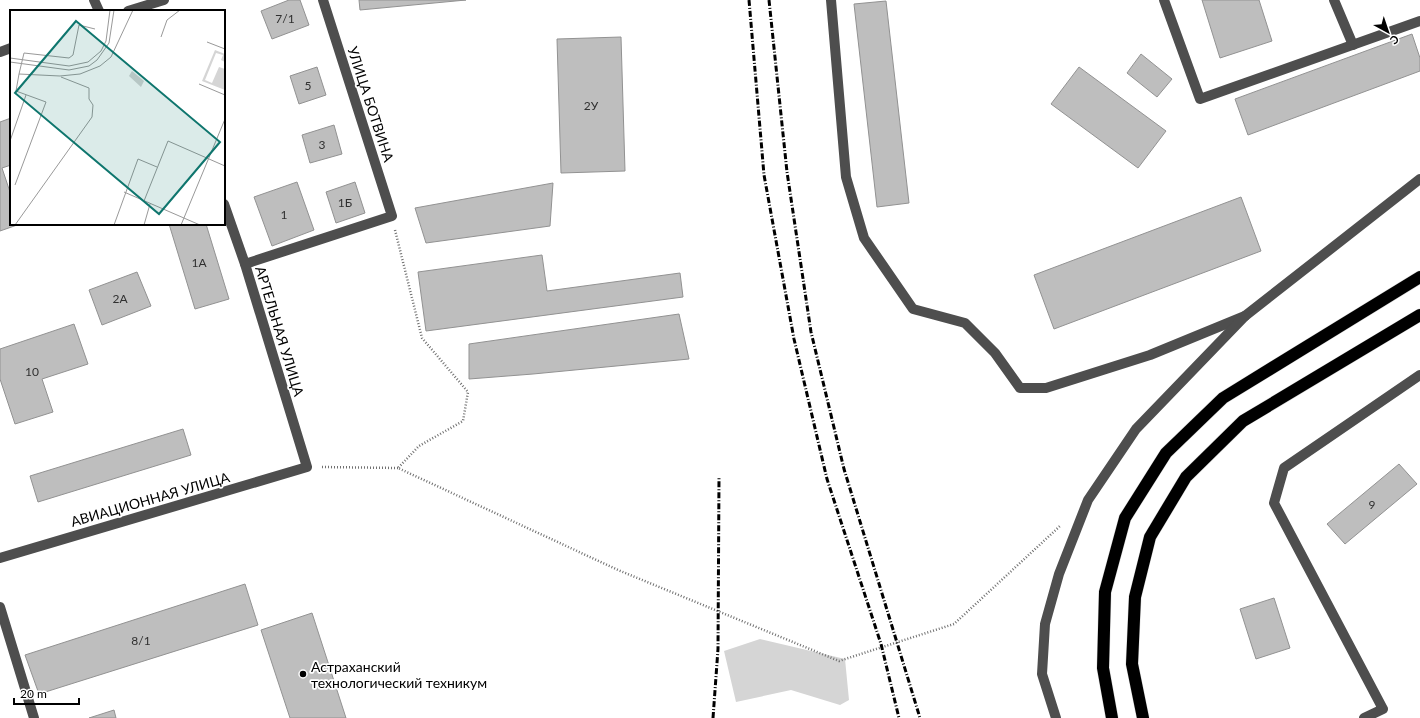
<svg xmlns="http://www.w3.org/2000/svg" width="1420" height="718" font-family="Lato,sans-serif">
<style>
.green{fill:#d5d5d5}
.building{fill:#bebebe;stroke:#929292}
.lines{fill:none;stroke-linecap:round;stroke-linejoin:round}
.highway-casing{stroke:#dbdbdb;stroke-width:13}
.path{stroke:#707070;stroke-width:2.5;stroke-dasharray:1 2;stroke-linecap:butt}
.minor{stroke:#4e4e4e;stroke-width:10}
.highway{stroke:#000;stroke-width:12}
.rail{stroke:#000;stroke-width:3;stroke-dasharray:6 2 1 2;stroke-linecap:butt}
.poi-dot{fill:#000;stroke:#fff;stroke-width:1.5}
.labels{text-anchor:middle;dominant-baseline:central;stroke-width:3.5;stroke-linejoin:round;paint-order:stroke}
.number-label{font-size:12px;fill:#303030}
.street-label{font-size:14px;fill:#000;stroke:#fff}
.poi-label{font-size:14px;fill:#000;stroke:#fff;text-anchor:start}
.inset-road{fill:none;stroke:#999;stroke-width:1}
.view{fill:#0f766e;fill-opacity:0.15;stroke:#0f766e;stroke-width:2}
.inset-edge{fill:none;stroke:#000;stroke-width:2}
</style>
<rect width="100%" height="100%" fill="#fff"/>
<path class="green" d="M760,639L845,659L849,700L840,705L791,690L736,702L724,651Z"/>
<g class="building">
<path d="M289,0H300L309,25L272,39L261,11Z"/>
<path d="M359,0H466L360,10Z"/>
<path d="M1202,0H1259L1272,41L1220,58Z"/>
<path d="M886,1L909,203L877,207L854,4Z"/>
<path d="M1412,34L1420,58V71L1248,135L1235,99Z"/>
<path d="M621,37L625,171L561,173L557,39Z"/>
<path d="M1141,54L1172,79L1157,97L1127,73Z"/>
<path d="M317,67L326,95L299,104L290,76Z"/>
<path d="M1079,67L1166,131L1138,168L1051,104Z"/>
<path d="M11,118V165L2,168L11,195V224H20L0,231V122Z"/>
<path d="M334,125L342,154L310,163L302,135Z"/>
<path d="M297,182L314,230L272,246L254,197Z"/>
<path d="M355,182L365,213L336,223L326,192Z"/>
<path d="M553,183L550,226L426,243L415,208Z"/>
<path d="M1241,197L1261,251L1054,329L1034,275Z"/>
<path d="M169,224H206L229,299L195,309Z"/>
<path d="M542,255L547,291L680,273L683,297L426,331L418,272Z"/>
<path d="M137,272L151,306L102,325L89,290Z"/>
<path d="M679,314L689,359L533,374L469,379V344Z"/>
<path d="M74,324L88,364L42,379L53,412L15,424L0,379V349Z"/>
<path d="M183,429L191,455L38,502L30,476Z"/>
<path d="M1399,464L1417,484L1345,544L1327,524Z"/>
<path d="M245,584L258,625L39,694L25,655Z"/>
<path d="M1274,598L1290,648L1256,659L1240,609Z"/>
<path d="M312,613L346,718H290L261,630Z"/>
<path d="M114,710L116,718H89Z"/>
</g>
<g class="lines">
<defs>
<g id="highway">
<path d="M1112,718L1103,668L1105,592L1125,518L1166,453L1223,398L1420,277"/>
<path d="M1143,718L1132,664L1135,597L1150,537L1186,477L1243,421L1420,315"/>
</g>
</defs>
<use href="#highway" class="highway-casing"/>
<g class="path">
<path d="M395,230L422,338L468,392L463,421L419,446L398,468L618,570L839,661L954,624L1060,526"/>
<path d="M322,467L398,468"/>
</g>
<g class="minor">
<path d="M94,0L99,11"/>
<path d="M831,0L846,177L864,238L913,309L965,323L995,353L1020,388H1046L1150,355L1245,316"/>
<path d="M1164,0L1200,99L1420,21"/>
<path d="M1334,0L1353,45"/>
<path d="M128,11L164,0"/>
<path d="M0,52L11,48"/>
<path d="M245,264L392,216L323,0"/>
<path d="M0,558L307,467L245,264L224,204"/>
<path d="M0,607L34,718"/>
<path d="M1056,718L1042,674L1045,624L1059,574L1088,500L1136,429L1245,316L1420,179"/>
<path d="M1364,718L1383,709L1274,503L1284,468L1420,375"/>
</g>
<use href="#highway" class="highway"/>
<g class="rail">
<path d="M749,0L764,175L794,339L827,479L881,644L899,718"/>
<path d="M769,0L787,172L811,332L844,469L920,718"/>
<path d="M713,718L718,649L719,478"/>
</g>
</g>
<circle class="poi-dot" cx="303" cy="674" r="4"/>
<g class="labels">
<g class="number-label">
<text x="285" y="18">7/1</text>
<text x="308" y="85">5</text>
<text x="591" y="105">2У</text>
<text x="322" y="144">3</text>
<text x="345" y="202">1Б</text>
<text x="284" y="214">1</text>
<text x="199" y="262">1А</text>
<text x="120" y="298">2А</text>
<text x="32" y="371">10</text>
<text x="1372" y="504">9</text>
<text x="141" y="640">8/1</text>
</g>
<g class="street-label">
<text transform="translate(371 104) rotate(72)">УЛИЦА БОТВИНА</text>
<text transform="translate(280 331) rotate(73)">АРТЕЛЬНАЯ УЛИЦА</text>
<text transform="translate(150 499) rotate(-16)">АВИАЦИОННАЯ УЛИЦА</text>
</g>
<g class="poi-label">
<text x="311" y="666">Астраханский<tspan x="311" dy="16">технологический техникум</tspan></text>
</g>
</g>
<g transform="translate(10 10)">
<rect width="215" height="215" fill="#fff"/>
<path d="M205,40L215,44V52L211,50L213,45L206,43L195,70L202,73L209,57L215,59V80L192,71ZM122,61L134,71L131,77L119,66Z" fill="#d5d5d5"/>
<path class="inset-road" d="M85,19L69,15L63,45L59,48L14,43L9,64L50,66L70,64L90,56L101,47L123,0M151,27L157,10L170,0M197,32L215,39M0,48L59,56L78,52L91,41L96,31L100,0M0,52L59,60L79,56L87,50L99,33L104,0M189,74L215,85M0,131L16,85M5,175L36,92L6,81L9,64M114,182L190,215M134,191L158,131L215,156M5,215L82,107L83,95L79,89V78L51,67M104,215L128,149L147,157M134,215L140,194M171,215L215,109"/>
<path class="view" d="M66,11L210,132L149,204L5,83Z"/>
<rect width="215" height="215" class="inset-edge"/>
</g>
<g transform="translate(1388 32) rotate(140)" stroke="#ffffff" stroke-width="3" paint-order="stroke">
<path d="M0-3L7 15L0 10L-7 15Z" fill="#000000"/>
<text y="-6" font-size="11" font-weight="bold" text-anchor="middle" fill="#000000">С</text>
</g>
<path d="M14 698v6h65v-6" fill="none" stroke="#000000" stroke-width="2"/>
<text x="20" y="698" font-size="12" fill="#000000" stroke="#ffffff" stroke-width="3" paint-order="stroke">20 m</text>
</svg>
